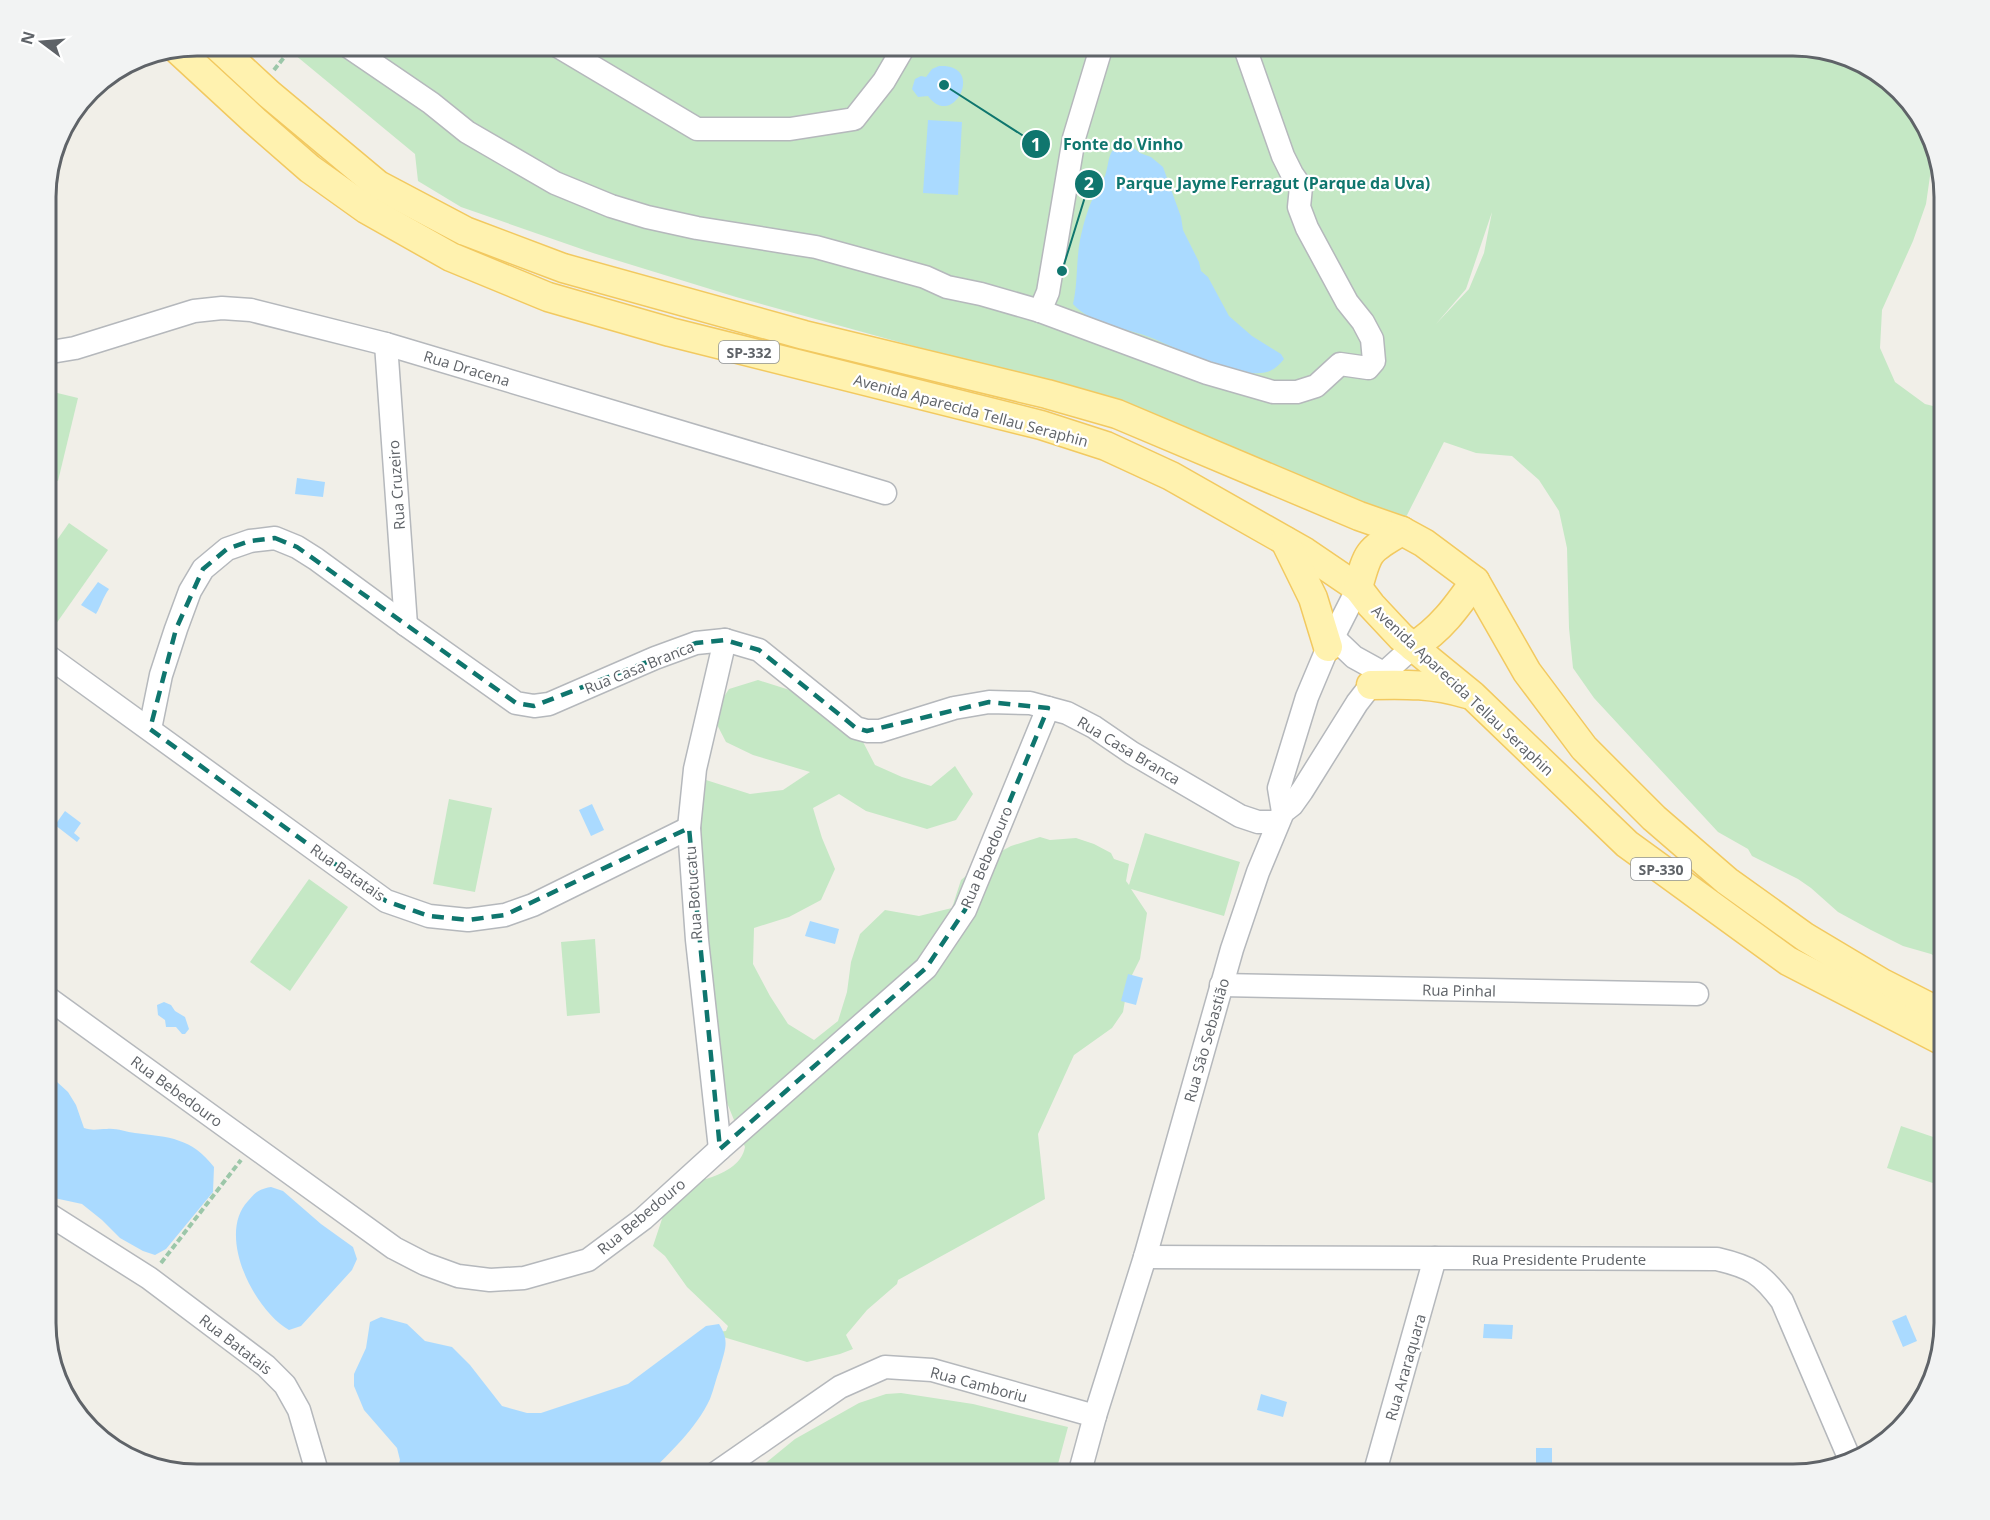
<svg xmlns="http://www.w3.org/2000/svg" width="1990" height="1520" font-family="'Open Sans',sans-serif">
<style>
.green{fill:#c5e8c5;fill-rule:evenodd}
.water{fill:#aadaff}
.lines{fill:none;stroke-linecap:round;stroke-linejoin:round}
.minor-casing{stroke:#b5b8bc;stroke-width:25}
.major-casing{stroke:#f2c960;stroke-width:31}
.path{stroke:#9cc7a9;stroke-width:4;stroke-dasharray:6 3;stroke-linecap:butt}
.minor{stroke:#fff;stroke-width:22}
.major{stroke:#fff2af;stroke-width:28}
.marked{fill:none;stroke:#0f766e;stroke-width:4.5;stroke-dasharray:12 8;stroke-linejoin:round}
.labels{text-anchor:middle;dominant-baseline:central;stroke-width:4.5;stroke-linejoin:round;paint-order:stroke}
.shield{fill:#fff;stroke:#8f9295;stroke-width:1.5}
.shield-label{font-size:14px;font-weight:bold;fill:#5f6368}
.street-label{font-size:15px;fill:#5f6368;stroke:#fff}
.rim{fill:none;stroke:#5f6368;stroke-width:3}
.leader{fill:none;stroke:#0f766e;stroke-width:2}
.callout-dot{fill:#0f766e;stroke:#fff;stroke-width:2}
.mark-label{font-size:18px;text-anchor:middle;font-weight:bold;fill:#fff}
.callout-label{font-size:16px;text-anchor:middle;font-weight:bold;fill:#0f766e;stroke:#fff;stroke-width:4.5;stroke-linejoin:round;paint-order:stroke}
</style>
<rect width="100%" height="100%" fill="#f1efe8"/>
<g class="green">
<path d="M283,45H1365L1364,47L1366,45H1794L1843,53L1886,76L1901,95L1902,104L1923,135L1931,169L1926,204L1913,241L1882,310L1880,348L1895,382L1925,404L1945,409V962L1931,954L1903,946L1871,930L1838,912L1811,888L1798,879L1752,856L1748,849L1718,832L1594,698L1573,668L1569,628L1567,548L1559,511L1539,480L1512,456L1476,453L1444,442L1402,525L1093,393L906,344L736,297L593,253L461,207L418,181L415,154ZM1492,212L1484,253L1469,289L1436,324L1466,289Z"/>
<path d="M45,390L78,398L58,481L45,478Z"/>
<path d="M69,523L108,550L51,631L45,627V557Z"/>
<path d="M758,680L815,698L861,738L875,765L902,777L931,786L955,766L973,794L956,820L927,829L866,811L839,794L813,808L822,838L835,869L821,900L789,917L754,928L753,964L770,996L788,1024L814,1040L838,1021L847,992L851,962L860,934L885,910L919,916L952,908L961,880L985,860L1011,846L1040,837L1050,840L1076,838L1094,844L1111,853L1114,859L1129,864L1126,881L1129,885L1145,833L1240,862L1224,916L1131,889L1147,913L1140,959L1128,983L1123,1012L1112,1028L1074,1055L1038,1134L1045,1199L898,1280L897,1284L867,1310L846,1335L853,1349L840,1354L807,1362L710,1333L726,1331L728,1326L687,1287L665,1256L653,1246L665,1210L706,1171V1179C722,1174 742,1165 745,1147L723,1093L684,793L706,780L750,794L783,790L810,772L753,755L726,742L712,715L729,689Z"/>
<path d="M449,799L492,808L475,892L433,884Z"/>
<path d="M309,879L348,907L290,991L250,962Z"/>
<path d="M595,939L600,1013L567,1016L561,942Z"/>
<path d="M1901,1126L1945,1141V1187L1887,1168Z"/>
<path d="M901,1393L973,1404L1068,1427L1055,1475H751L795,1439L859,1403L886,1394Z"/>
</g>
<g class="water">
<path d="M939,66C987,63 953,131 928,96L918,97L912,89L915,79L921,76L926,77L932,69Z"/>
<path d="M928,120L962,122L958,195L923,193Z"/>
<path d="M1130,145L1140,153L1151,157L1163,167L1181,217L1183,230L1199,262L1201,271L1208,277L1229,316L1252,336L1281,354L1284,359C1275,371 1266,374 1252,373C1221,372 1181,350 1152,338C1128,328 1091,325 1073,304C1078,283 1076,261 1080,240C1083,226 1087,210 1094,196C1097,189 1102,183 1105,176C1111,158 1106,145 1130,145Z"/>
<path d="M297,478L325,482L323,497L295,494Z"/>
<path d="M98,582L109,589C103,597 101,606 96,614L81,605Z"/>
<path d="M592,804L604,830L591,836L579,810Z"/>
<path d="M65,811L81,823L74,833L80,838L77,842L55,825Z"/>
<path d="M810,921L839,929L835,944L805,936Z"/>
<path d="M1128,974L1143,978L1136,1005L1121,1001Z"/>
<path d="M164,1002L171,1005L175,1011L185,1017L189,1029L185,1034H182L176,1027H166L165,1020L158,1015L157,1005Z"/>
<path d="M45,1071L68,1092L76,1105L84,1128C93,1131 98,1129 107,1129C116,1128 126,1132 135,1133C169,1137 192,1138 214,1167L213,1192L166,1249L155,1255L143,1251L120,1238L102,1220L82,1204L45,1196Z"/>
<path d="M271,1187L283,1191L321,1224L353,1247L357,1259L352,1270L301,1326L289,1330C254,1310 216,1235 248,1201C256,1192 259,1189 271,1187Z"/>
<path d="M1906,1315L1917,1341L1903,1347L1892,1321Z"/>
<path d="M381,1317L407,1324L425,1341L452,1347L470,1365L502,1406L527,1413H541L628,1384L706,1326L719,1324C730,1341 725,1349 720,1368C716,1378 714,1389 710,1399C696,1429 670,1452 648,1475H396L400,1460L397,1448L364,1410L354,1386V1374L366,1348L370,1322Z"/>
<path d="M1484,1324L1513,1325L1512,1339L1483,1338Z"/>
<path d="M1261,1394L1287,1402L1283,1417L1257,1410Z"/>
<rect x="1536" y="1448" width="16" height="27"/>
</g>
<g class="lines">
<defs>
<g id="minor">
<path d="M346,45L431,103L467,132L555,183L611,206L647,217L697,228L816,247L925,277L947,287L981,294L1040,311L1207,373L1273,392H1297L1316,386L1340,364L1368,368L1374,361L1372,339L1363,322L1347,302L1307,228L1299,207L1301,187L1292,174L1283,156L1244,45"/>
<path d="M556,45L697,129H790L854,119L884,81L905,45"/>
<path d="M1040,311L1048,292L1074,138L1102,45"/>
<path d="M386,344L406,625"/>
<path d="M45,353L75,348L194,311L222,308L251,310L386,344L885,493"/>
<path d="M1333,637L1354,657L1383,673"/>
<path d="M45,654L386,901L429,916L468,920L505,915L533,905L689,828"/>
<path d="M150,729L161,675L176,629L190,591L203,569L227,549L250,541L275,538L297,547L316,559L406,625L516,703L534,706L549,704L655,658L696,643L725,640L759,650L856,728L867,731H880L954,708L989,702L1030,703L1067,713L1094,727L1132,753L1240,816L1258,822H1278"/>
<path d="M1283,812L1279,788L1307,697L1328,647L1358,588"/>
<path d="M1221,985L1697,994"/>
<path d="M45,996L394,1248L425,1264L458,1276L490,1280L524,1278L588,1260L643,1219L720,1149L926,968L965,910L1048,708"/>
<path d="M720,1149L697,940L689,828L695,769L725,640"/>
<path d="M45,1212L149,1278L266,1366L285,1385L299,1410L318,1475"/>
<path d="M1145,1257L1717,1259C1751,1267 1761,1273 1782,1301L1851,1462"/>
<path d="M713,1475L840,1387L885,1367L932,1370L1095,1416"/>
<path d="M1079,1475L1095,1416L1145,1257L1232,949L1258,872L1283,812L1292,805L1302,791L1357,703L1371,685L1413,647"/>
<path d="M1374,1475L1435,1258"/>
</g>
<g id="major">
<path d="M216,45L269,94L378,185L465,231L563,268L804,335L1047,394L1117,414L1359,516L1402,531L1424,543L1475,581L1527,672L1584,748L1654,818L1727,881L1805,937L1882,983L1945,1015"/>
<path d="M177,49L255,121L310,169L366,209L451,257L548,297L670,332L1041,425L1106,446L1171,476L1305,552L1358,588L1371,605L1401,637L1472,695L1627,844L1788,961L1945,1042"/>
<path d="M1285,541L1313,598L1328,647"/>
<path d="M1358,588C1368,550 1368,551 1402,531"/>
<path d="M1413,647C1441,629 1456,608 1475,581"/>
<path d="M1371,685C1406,684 1433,684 1467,694"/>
</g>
</defs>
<use href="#minor" class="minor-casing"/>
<use href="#major" class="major-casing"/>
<g class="path">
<path d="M274,70L294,45"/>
<path d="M161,1263L241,1160"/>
</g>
<use href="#minor" class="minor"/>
<use href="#major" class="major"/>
</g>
<path class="marked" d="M275,538L297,547L516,703L534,706L696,643L725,640L759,650L856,728L867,731L989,702L1048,708L965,910L926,968L720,1149L689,828L505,915L468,920L429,916L386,901L150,729L176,629L203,569L227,549L250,541Z"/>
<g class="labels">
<g class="shield">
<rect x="719" y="341" width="60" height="22" rx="4.5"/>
<rect x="1631" y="858" width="60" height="22" rx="4.5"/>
</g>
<g class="shield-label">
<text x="749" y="352">SP-332</text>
<text x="1661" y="869">SP-330</text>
</g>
<g class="street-label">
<text transform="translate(467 368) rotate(17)">Rua Dracena</text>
<text transform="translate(971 410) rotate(15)">Avenida Aparecida Tellau Seraphin</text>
<text transform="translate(396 485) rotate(-94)">Rua Cruzeiro</text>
<text transform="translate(639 667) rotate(-22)">Rua Casa Branca</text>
<text transform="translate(1463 690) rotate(43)">Avenida Aparecida Tellau Seraphin</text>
<text transform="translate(1129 750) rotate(31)">Rua Casa Branca</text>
<text transform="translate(986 857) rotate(-67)">Rua Bebedouro</text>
<text transform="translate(348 872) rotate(35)">Rua Batatais</text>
<text transform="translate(693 893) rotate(-94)">Rua Botucatu</text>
<text transform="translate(1459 990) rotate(1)">Rua Pinhal</text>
<text transform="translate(1206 1040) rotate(-74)">Rua São Sebastião</text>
<text transform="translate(177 1091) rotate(36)">Rua Bebedouro</text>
<text transform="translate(641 1216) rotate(-40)">Rua Bebedouro</text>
<text x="1559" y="1259">Rua Presidente Prudente</text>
<text transform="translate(236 1344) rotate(38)">Rua Batatais</text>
<text transform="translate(1405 1367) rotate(-74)">Rua Araraquara</text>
<text transform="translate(979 1384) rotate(15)">Rua Camboriu</text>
</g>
</g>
<path d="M0 0H1990V1520H0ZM197 56H1793A141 141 0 0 1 1934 197V1323A141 141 0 0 1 1793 1464H197A141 141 0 0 1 56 1323V197A141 141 0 0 1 197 56Z" fill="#f2f3f3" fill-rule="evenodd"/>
<path class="rim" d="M197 56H1793A141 141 0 0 1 1934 197V1323A141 141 0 0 1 1793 1464H197A141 141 0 0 1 56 1323V197A141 141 0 0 1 197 56Z"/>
<path class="leader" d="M944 85L1036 144M1062 271L1089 184"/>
<g class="callout-dot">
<circle cx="944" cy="85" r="6"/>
<circle cx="1062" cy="271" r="6"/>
<circle cx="1036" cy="144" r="15"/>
<circle cx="1089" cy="184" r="15"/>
</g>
<g class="mark-label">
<text x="1036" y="151">1</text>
<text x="1089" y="190">2</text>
</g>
<g class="callout-label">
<text x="1123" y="150">Fonte do Vinho</text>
<text x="1273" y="189">Parque Jayme Ferragut (Parque da Uva)</text>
</g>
<g transform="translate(42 42) rotate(286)" stroke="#ffffff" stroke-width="4.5" paint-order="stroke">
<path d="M0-4.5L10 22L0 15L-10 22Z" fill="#5f6368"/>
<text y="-9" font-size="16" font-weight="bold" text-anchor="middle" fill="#5f6368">N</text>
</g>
</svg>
